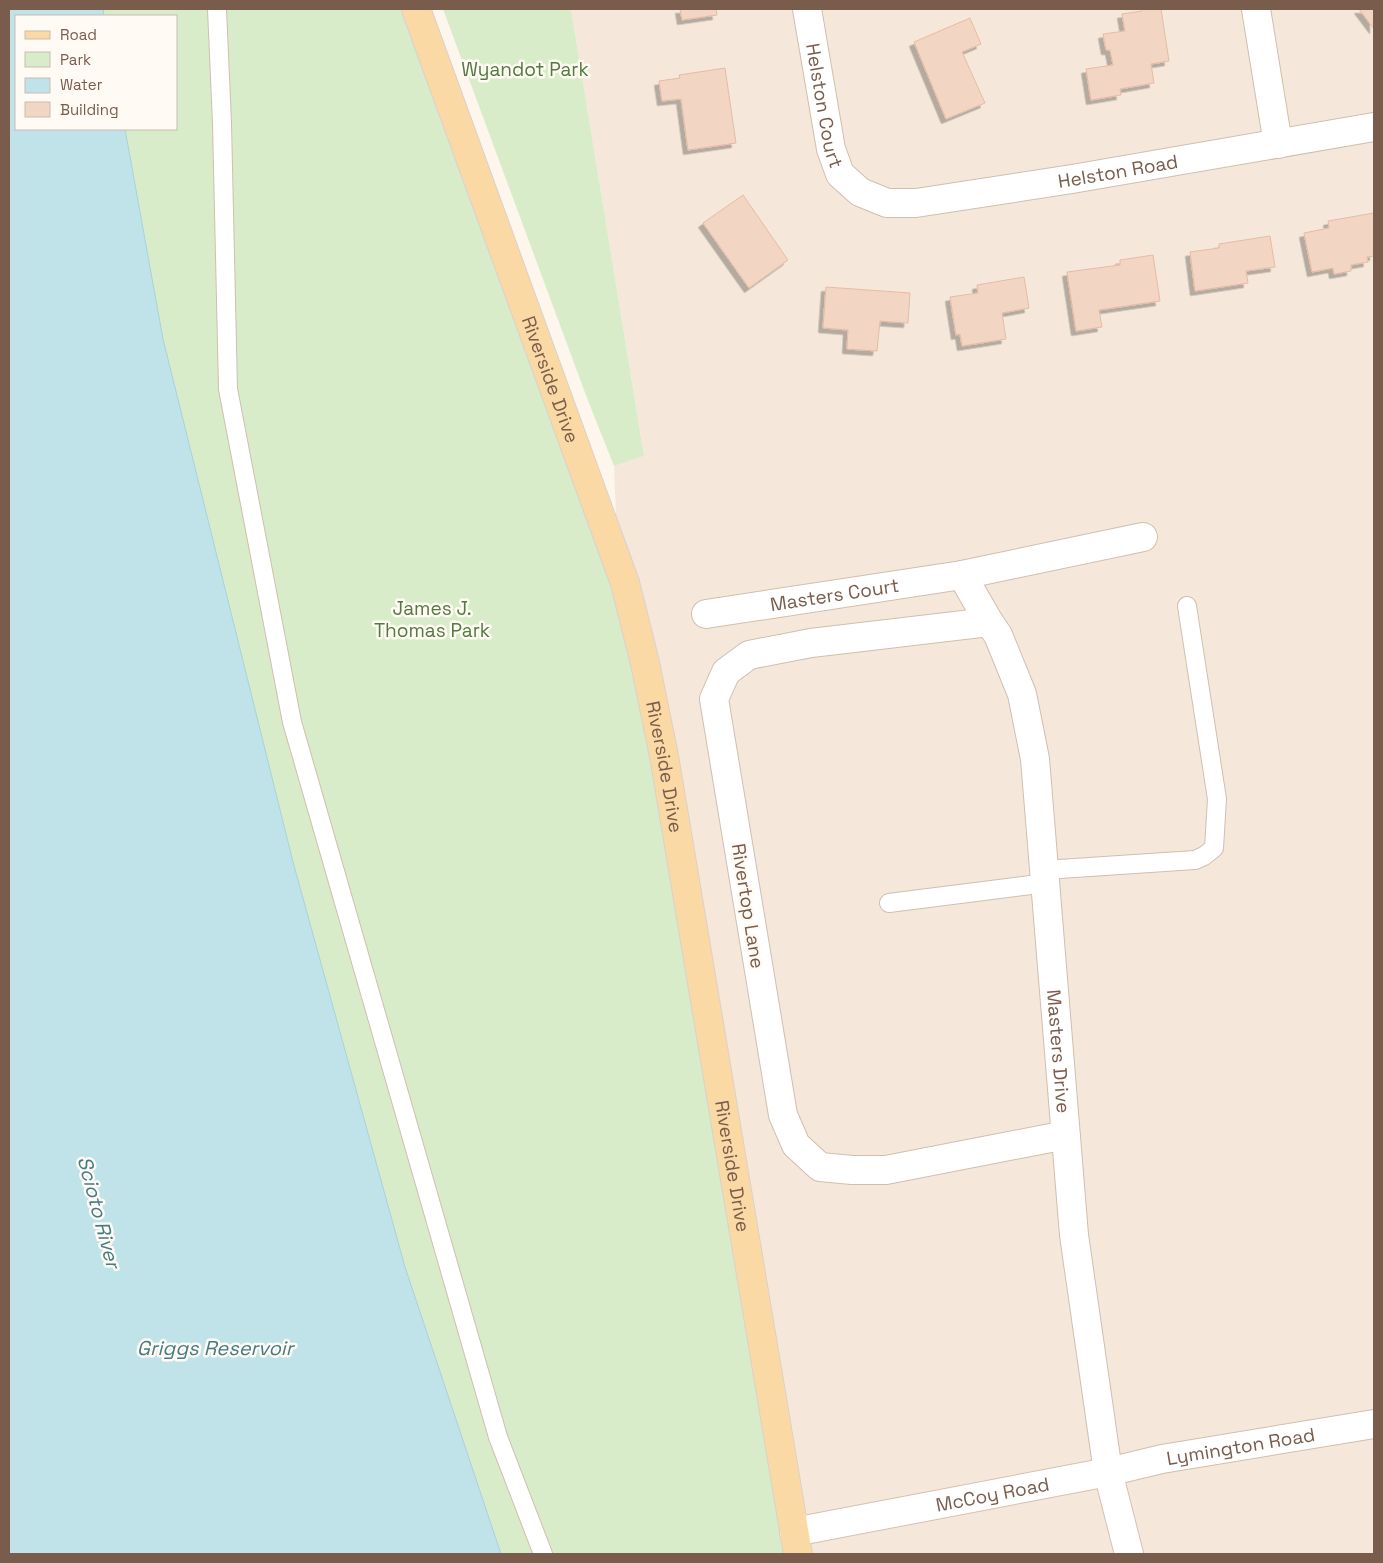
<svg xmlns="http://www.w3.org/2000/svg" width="1383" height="1563" font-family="'Space Grotesk',sans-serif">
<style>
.residential{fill:#f5e8da}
.green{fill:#d8ecc9}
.water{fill:#bfe3e8;stroke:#a5d3da}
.building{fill:#f3d5c3;stroke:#e6bba3;filter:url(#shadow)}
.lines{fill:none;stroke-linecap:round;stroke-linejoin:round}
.lane-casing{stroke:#d1beb0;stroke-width:20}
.street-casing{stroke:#d1beb0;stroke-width:30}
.secondary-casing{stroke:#d6c0b0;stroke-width:30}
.primary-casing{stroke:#dad1cd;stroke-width:30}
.lane{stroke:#fff;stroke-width:18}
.street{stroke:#fff;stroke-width:28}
.secondary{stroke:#fff;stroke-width:28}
.primary{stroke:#fbd9a5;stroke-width:28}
.labels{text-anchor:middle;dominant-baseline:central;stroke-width:5;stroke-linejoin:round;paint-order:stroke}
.park-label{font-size:19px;fill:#537a41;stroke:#fffaf3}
.street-label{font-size:19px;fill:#7a5c4d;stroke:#fffaf3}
.water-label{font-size:20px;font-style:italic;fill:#437c86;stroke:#fffaf3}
</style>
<defs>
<filter id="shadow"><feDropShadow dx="-4.5" dy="4.5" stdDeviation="0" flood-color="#0004"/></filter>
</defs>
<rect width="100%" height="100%" fill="#fdf6ec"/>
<path class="residential" d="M571,9H1374V1554H798L618,565L614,466L644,456Z"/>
<g class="green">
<path d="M103,9H416L618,565L798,1554H501L405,1267L293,862L163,339L125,129H176V16H104Z"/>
<path d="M443,9H571L644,456L614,466L587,398Z"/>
</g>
<path class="water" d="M9,9H103L104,16H16V129H125L163,339L293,862L405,1267L501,1554H9Z"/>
<g class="building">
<path d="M680,9H716L717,15L682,20Z"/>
<path d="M1142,9H1161L1169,61L1151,64L1154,83L1120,89L1121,95L1091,100L1086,69L1113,65L1110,50H1106L1103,34L1125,31L1122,14L1142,11Z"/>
<path d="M1359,9H1374V29Z"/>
<path d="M970,18L981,44L962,52L985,103L946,119L914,42Z"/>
<path d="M725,68L736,143L688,150L681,99L662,101L659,81L680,78L679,75Z"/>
<path d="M743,195L788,260L749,288L703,223Z"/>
<path d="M1374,213V256L1367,257L1368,262L1351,265V271L1334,274L1333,268L1312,272L1304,233L1329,228L1328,221Z"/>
<path d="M1270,236L1275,267L1246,271L1248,283L1195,291L1190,252L1219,248V244Z"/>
<path d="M1153,255L1160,301L1099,310L1102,327L1076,331L1067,272L1120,265V260Z"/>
<path d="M1024,277L1029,308L1002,313L1006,339L962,346L960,334L956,335L950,297L978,293L977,285Z"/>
<path d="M826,287L910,293L908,323L880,321L877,351L847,349L848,330L823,328Z"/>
</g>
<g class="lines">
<defs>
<g id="lane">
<path d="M217,9L222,123L228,389L292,722L498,1437L543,1554"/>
<path d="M1044,870L1195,860L1204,856L1214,848L1217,799L1187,606"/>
<path d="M889,903L1046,883"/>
</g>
<g id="street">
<path id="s1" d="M807,9L831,149L840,174L860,192L887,203H916L1072,179L1374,127"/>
<path d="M1256,9L1278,144"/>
<path d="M962,575L989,622"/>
<path id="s2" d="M706,614L962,575L1143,537"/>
<path id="s3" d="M1066,1135L886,1170H852L820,1167L796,1145L783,1115L714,699L726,672L749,655L811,643L989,622L998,635L1022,694L1035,759L1074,1235L1108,1472L1162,1459L1374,1424"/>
</g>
<g id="secondary">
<path id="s4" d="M794,1532L1108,1472L1129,1554"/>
</g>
<g id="primary">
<path id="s5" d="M416,9L625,583L645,663L664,756L798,1554"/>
</g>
</defs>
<use href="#lane" class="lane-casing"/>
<use href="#street" class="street-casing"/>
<use href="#secondary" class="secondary-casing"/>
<use href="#primary" class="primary-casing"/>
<use href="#lane" class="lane"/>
<use href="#street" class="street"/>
<use href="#secondary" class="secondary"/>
<use href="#primary" class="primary"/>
</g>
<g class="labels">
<g class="park-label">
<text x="525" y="69">Wyandot Park</text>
<text x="432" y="608">James J.<tspan x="432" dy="22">Thomas Park</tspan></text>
</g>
<g class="street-label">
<text stroke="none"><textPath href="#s1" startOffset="98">Helston Court</textPath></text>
<text stroke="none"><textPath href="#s1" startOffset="458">Helston Road</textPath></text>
<text stroke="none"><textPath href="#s5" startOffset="394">Riverside Drive</textPath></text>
<text stroke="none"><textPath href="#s2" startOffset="130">Masters Court</textPath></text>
<text stroke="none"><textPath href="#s5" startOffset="799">Riverside Drive</textPath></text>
<text transform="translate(748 906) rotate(81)">Rivertop Lane</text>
<text stroke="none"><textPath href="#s3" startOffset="1476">Masters Drive</textPath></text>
<text stroke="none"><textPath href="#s5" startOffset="1204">Riverside Drive</textPath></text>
<text stroke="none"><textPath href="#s3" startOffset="2035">Lymington Road</textPath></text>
<text stroke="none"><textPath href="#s4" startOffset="202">McCoy Road</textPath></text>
</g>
<g class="water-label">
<text transform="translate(99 1212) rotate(75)">Scioto River</text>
<text x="215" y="1348">Griggs Reservoir</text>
</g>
</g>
<rect width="1383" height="1563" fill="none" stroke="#7a5c4d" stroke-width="20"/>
<rect x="15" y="15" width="162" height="115" fill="#fffaf3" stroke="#cabbb1"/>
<rect x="25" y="31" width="25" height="8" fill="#fbd9a5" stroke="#cabbb1"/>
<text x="60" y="40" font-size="15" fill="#7a5c4d">Road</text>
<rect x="25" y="52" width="25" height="15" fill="#d8ecc9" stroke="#cabbb1"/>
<text x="60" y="65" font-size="15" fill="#7a5c4d">Park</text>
<rect x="25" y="78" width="25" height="15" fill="#bfe3e8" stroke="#cabbb1"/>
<text x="60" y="90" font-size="15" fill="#7a5c4d">Water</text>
<rect x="25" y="102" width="25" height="15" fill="#f3d5c3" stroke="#cabbb1"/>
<text x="60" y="115" font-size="15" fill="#7a5c4d">Building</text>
</svg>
